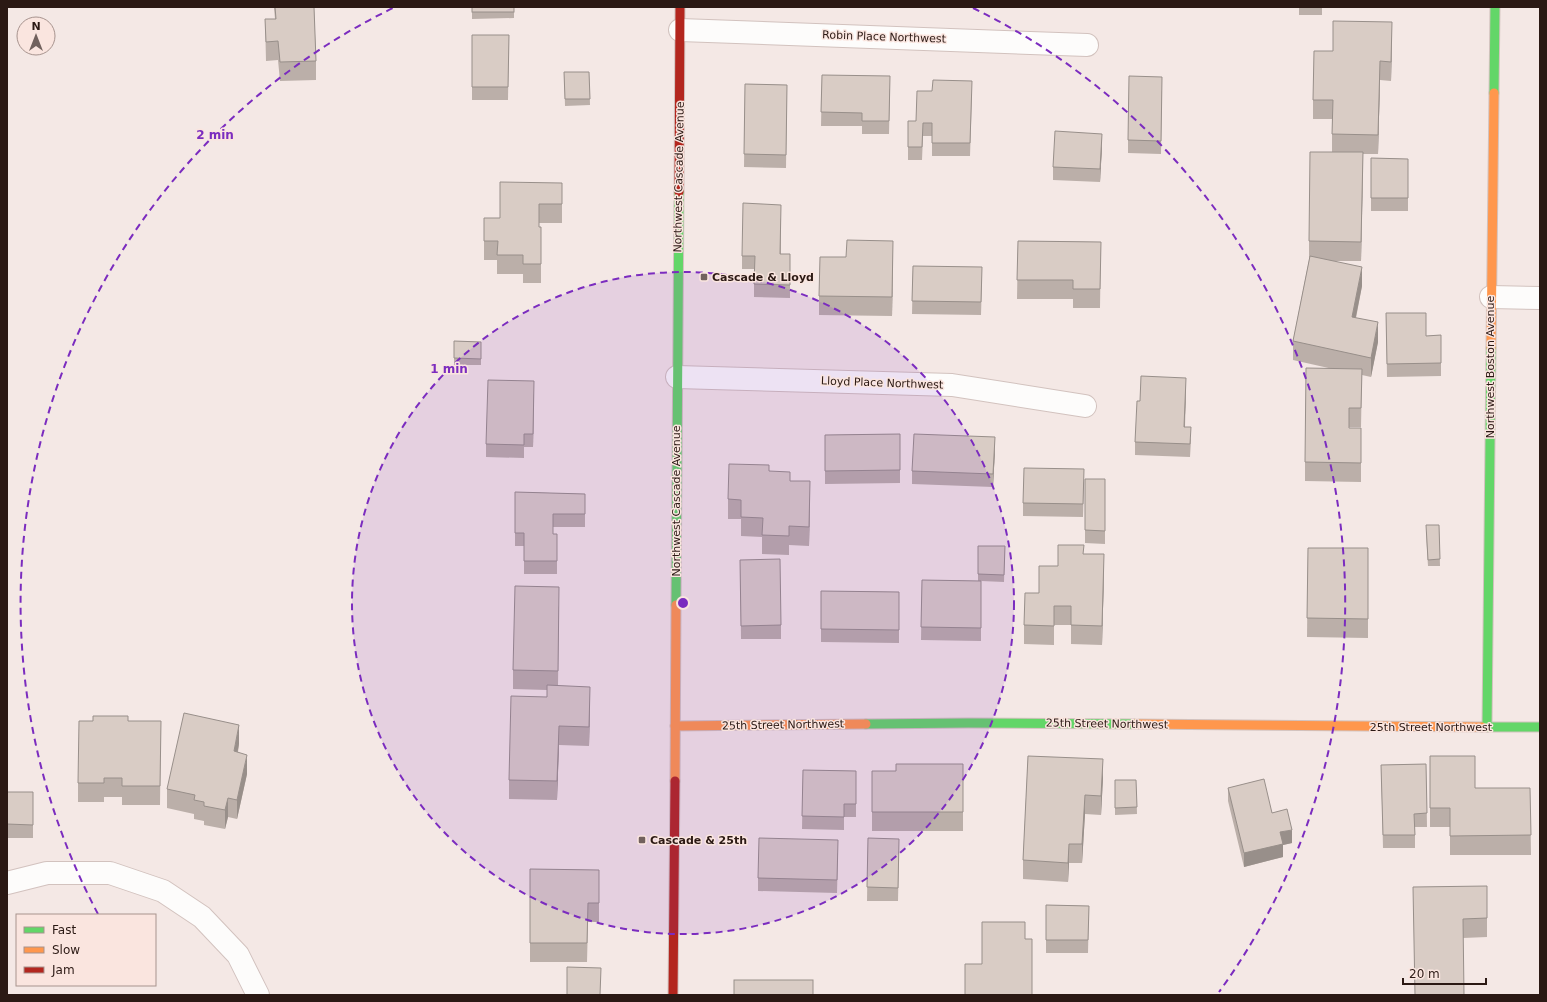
<svg xmlns="http://www.w3.org/2000/svg" width="1547" height="1002" font-family="'DejaVu Sans',sans-serif">
<style>
.lines{fill:none;stroke-linecap:round;stroke-linejoin:round}
.street-casing{stroke:#d2c2be;stroke-width:24}
.fast-casing{stroke:#d2c2be;stroke-width:11}
.slow-casing{stroke:#d2c2be;stroke-width:11}
.jam-casing{stroke:#d2c2be;stroke-width:11}
.street{stroke:#fdfcfb;stroke-width:22}
.fast{stroke:#63d668;stroke-width:9}
.slow{stroke:#ff974d;stroke-width:9}
.jam{stroke:#b3261e;stroke-width:9}
.wall{fill:#bbafa9}
.shaded-wall{fill:#988f8a}
.building{fill:#d9ccc5;stroke:#988f8a}
.ring{fill:none;stroke:#7b2cbf;stroke-width:2;stroke-dasharray:7 5}
.poi-dot{fill:#71615d;stroke:#fae5df;stroke-width:1.5}
.labels{text-anchor:middle;dominant-baseline:central;stroke-width:3;stroke-linejoin:round;paint-order:stroke}
.street-label{font-size:11px;fill:#2b1914;stroke:#fae5df}
.poi-label{font-size:11px;font-weight:bold;fill:#2b1914;stroke:#fae5df;text-anchor:start}
.centre{fill:#7b2cbf;stroke:#fae5df;stroke-width:2}
.ring-label{font-size:12px;text-anchor:middle;font-weight:bold;fill:#7b2cbf;stroke:#fae5df;stroke-width:3;stroke-linejoin:round;paint-order:stroke}
</style>
<rect width="100%" height="100%" fill="#f4e8e5"/>
<g class="lines">
<defs>
<g id="street">
<path d="M680,30L1087,45"/>
<path d="M1491,297L1540,298"/>
<path d="M677,377L952,385L1085,406"/>
<path d="M7,883L47,873H110L163,891L202,917L238,955L258,995"/>
</g>
<g id="fast">
<path d="M1494,93L1495,7"/>
<path d="M676,605L679,192"/>
<path d="M866,724L968,723L1135,724"/>
<path d="M1482,727H1540"/>
<path d="M1487,727L1491,348"/>
</g>
<g id="slow">
<path d="M1491,348L1494,93"/>
<path d="M1135,724L1482,727"/>
<path d="M675,726L866,724"/>
<path d="M675,781L676,605"/>
</g>
<g id="jam">
<path d="M679,192L680,7"/>
<path d="M673,995L675,781"/>
</g>
</defs>
<use href="#street" class="street-casing"/>
<use href="#fast" class="fast-casing"/>
<use href="#slow" class="slow-casing"/>
<use href="#jam" class="jam-casing"/>
<use href="#street" class="street"/>
<use href="#fast" class="fast"/>
<use href="#slow" class="slow"/>
<use href="#jam" class="jam"/>
</g>
<g class="wall">
<path d="M274,7H314L316,61V80L280,81L278,60L266,61L265,19H275Z"/>
<path d="M472,7H514V18L472,19Z"/>
<rect x="1299" y="7" width="23" height="8"/>
<path d="M472,35H509L508,100H472Z"/>
<path d="M1392,41L1391,81L1380,80L1378,154H1363L1361,261H1331L1362,286L1356,318L1378,342L1371,377L1362,375L1361,427H1349V428L1361,447V482L1305,481V462L1333,369L1293,360V341L1309,260V241L1332,152V119H1313V100L1333,51Z"/>
<path d="M564,72H589L590,105L565,106Z"/>
<path d="M822,75L890,89L889,134H862V126H821Z"/>
<path d="M745,84L787,85L786,168L744,167Z"/>
<path d="M1162,90L1161,154L1128,153V140Z"/>
<path d="M972,94L970,156H932V136H923L922,160H908V147L916,121Z"/>
<path d="M1102,147L1100,182L1053,180V167Z"/>
<path d="M1371,158L1408,159V211H1371Z"/>
<path d="M562,183V223H539V227H541V283H523V274H497V260H484V218H500Z"/>
<path d="M781,218V254H790V298L754,297V269H742V256Z"/>
<path d="M1018,241L1101,242L1100,308H1073V299H1017Z"/>
<path d="M893,260L892,316L819,315V296Z"/>
<path d="M913,266L982,280L981,315L912,314Z"/>
<path d="M1386,313L1426,336L1441,335V376L1387,377Z"/>
<path d="M454,341L481,342V365H454Z"/>
<path d="M1186,391L1185,427L1191,440L1190,457L1135,455V442L1140,401Z"/>
<path d="M534,394L533,447H524V458L486,457V444Z"/>
<path d="M900,434V483L825,484V435Z"/>
<path d="M995,450L993,487L912,484V471Z"/>
<path d="M769,471L790,481L810,500L809,546L789,545V555L762,554V537L741,536V519H728V499Z"/>
<path d="M1085,479H1105V544L1085,543Z"/>
<path d="M1084,482L1083,517L1023,516V503Z"/>
<path d="M515,492L585,494V527H553V534L557,548V574H524V546H515Z"/>
<path d="M1439,525L1440,566H1428L1426,532Z"/>
<path d="M978,546H1005L1004,582L981,581V641L921,640L922,580L978,581Z"/>
<path d="M1308,548H1368V638L1307,637Z"/>
<path d="M1084,554L1104,573L1102,645L1071,644V625H1054V645L1024,644V625L1039,593L1058,566Z"/>
<path d="M740,560L781,625V639H741Z"/>
<path d="M821,591L899,592V643L821,642Z"/>
<path d="M559,606L558,686L590,706L589,746L559,745L557,800L509,799V780L547,697V690L513,689V670Z"/>
<path d="M128,721H161L160,805H122V797H104V802H78V783Z"/>
<path d="M239,744L238,752L247,774L237,819L228,817L225,829L204,825V821L194,819V814L167,808V789Z"/>
<path d="M1028,756L1103,778L1101,815L1085,814L1082,863H1069L1068,882L1023,879V860Z"/>
<path d="M1430,756L1475,788H1530L1531,855H1450V827H1430Z"/>
<path d="M963,764V831H872V771H896Z"/>
<path d="M1426,764L1427,827H1415V848H1383L1381,765Z"/>
<path d="M803,770L856,771V817H844V830L802,829Z"/>
<path d="M1115,780H1136L1137,814L1115,815Z"/>
<path d="M1228,788L1272,813L1292,843L1283,845V857L1244,867L1228,801Z"/>
<rect x="7" y="792" width="26" height="46"/>
<path d="M868,838L899,852L898,901H867Z"/>
<path d="M838,853L837,893L758,891V878Z"/>
<path d="M530,869L599,870V922H588L587,962H530Z"/>
<path d="M1487,886V937L1463,938L1413,906Z"/>
<path d="M1046,905L1089,906L1088,953H1046Z"/>
</g>
<g class="shaded-wall">
<path d="M1392,22V41L1391,81V62Z"/>
<path d="M1380,61V80L1378,154V135Z"/>
<path d="M1102,134V147L1100,182V169Z"/>
<path d="M1363,152V171L1361,261V242Z"/>
<path d="M893,241V260L892,316V297Z"/>
<path d="M1362,267V286L1352,336V317Z"/>
<path d="M1378,322V342L1371,377V358Z"/>
<path d="M1186,378V391L1184,440V427Z"/>
<path d="M534,381V394L533,447V434Z"/>
<path d="M995,437V450L993,487V474Z"/>
<path d="M810,481V500L809,546V527Z"/>
<path d="M1104,554V573L1102,645V626Z"/>
<path d="M590,687V706L589,746V727Z"/>
<path d="M239,725V744L234,770V751Z"/>
<path d="M559,726V745L557,800V781Z"/>
<path d="M247,755V774L237,819V800Z"/>
<path d="M1103,759V778L1101,815V796Z"/>
<path d="M1085,795V814L1082,863V844Z"/>
<path d="M228,798V817L225,829V810Z"/>
<path d="M1292,830V843L1283,845V857L1244,867V853L1280,832Z"/>
<path d="M1069,844V863L1068,882V863Z"/>
</g>
<g class="building">
<path d="M275,7H314L316,61L280,62L278,41L266,42L265,19H276Z"/>
<rect x="472" y="7" width="42" height="5"/>
<path d="M1333,21L1392,22L1391,62L1380,61L1378,135L1332,134L1333,100H1313L1314,51H1333Z"/>
<path d="M472,35H509L508,87H472Z"/>
<path d="M564,72H589L590,99H565Z"/>
<path d="M822,75L890,76L889,121H862V113L821,112Z"/>
<path d="M1129,76L1162,77L1161,141L1128,140Z"/>
<path d="M933,80L972,81L970,143H932V123H923L922,147H908V121H916L917,91H932Z"/>
<path d="M745,84L787,85L786,155L744,154Z"/>
<path d="M1055,131L1102,134L1100,169L1053,167Z"/>
<path d="M1310,152H1363L1361,242L1309,241Z"/>
<path d="M1371,158L1408,159V198H1371Z"/>
<path d="M500,182L562,183V204H539V227H541V264H523V255H497L498,241H484V218H500Z"/>
<path d="M743,203L781,205L780,254H790V285L754,284L755,256H742Z"/>
<path d="M847,240L893,241L892,297L819,296L820,257H846Z"/>
<path d="M1018,241L1101,242L1100,289H1073V280H1017Z"/>
<path d="M1310,256L1362,267L1352,317L1378,322L1371,358L1293,341Z"/>
<path d="M913,266L982,267L981,302L912,301Z"/>
<path d="M1386,313H1426V336L1441,335V363L1387,364Z"/>
<path d="M454,341L481,342V359L454,358Z"/>
<path d="M1306,368L1362,369L1361,408H1349V428H1361V463L1305,462Z"/>
<path d="M1141,376L1186,378L1184,427H1191L1190,444L1135,442L1137,401H1140Z"/>
<path d="M488,380L534,381L533,434H524V445L486,444Z"/>
<path d="M900,434V470L825,471V435Z"/>
<path d="M914,434L995,437L993,474L912,471Z"/>
<path d="M729,464L769,465V471L790,472V481H810L809,527L789,526V536L762,535L763,518L741,517V500L728,499Z"/>
<path d="M1024,468L1084,469L1083,504L1023,503Z"/>
<path d="M1085,479H1105V531L1085,530Z"/>
<path d="M515,492L585,494V514H553V534H557V561H524V533H515Z"/>
<path d="M1426,525H1439L1440,559L1428,560Z"/>
<path d="M1058,545H1084L1083,554H1104L1102,626L1071,625V606H1054V626L1024,625L1025,593H1039V566H1058Z"/>
<path d="M978,546H1005L1004,575L978,574Z"/>
<path d="M1308,548H1368V619L1307,618Z"/>
<path d="M780,559L781,625L741,626L740,560Z"/>
<path d="M922,580L981,581V628L921,627Z"/>
<path d="M515,586L559,587L558,671L513,670Z"/>
<path d="M821,591L899,592V630L821,629Z"/>
<path d="M547,685L590,687L589,727L559,726L557,781L509,780L511,696L547,697Z"/>
<path d="M184,713L239,725L234,751L247,755L237,800L228,798L225,810L204,806V802L194,800L195,795L167,789Z"/>
<path d="M93,716H128V721H161L160,786H122V778H104V783H78L79,721H93Z"/>
<path d="M1028,756L1103,759L1101,796L1085,795L1082,844H1069L1068,863L1023,860Z"/>
<path d="M1430,756H1475V788H1530L1531,835L1450,836V808H1430Z"/>
<path d="M896,764H963V812H872V771H896Z"/>
<path d="M1426,764L1427,813L1414,814L1415,835H1383L1381,765Z"/>
<path d="M803,770L856,771V804H844V817L802,816Z"/>
<path d="M1264,779L1272,813L1287,809L1292,830L1280,832L1283,844L1244,853L1228,788Z"/>
<path d="M1115,780H1136L1137,807L1115,808Z"/>
<path d="M7,792H33V825L7,824Z"/>
<path d="M759,838L838,840L837,880L758,878Z"/>
<path d="M868,838L899,839L898,888L867,887Z"/>
<path d="M530,869L599,870V903H588L587,943H530Z"/>
<path d="M1487,886V918L1463,919L1464,995H1415L1413,887Z"/>
<path d="M1046,905L1089,906L1088,940H1046Z"/>
<path d="M982,922H1025V939H1032V995H965V964H982Z"/>
<path d="M567,967L601,968L600,995H567Z"/>
<rect x="734" y="980" width="79" height="15"/>
</g>
<circle cx="683" cy="603" r="331" fill="#7b2cbf" fill-opacity=".12"/>
<g class="ring">
<circle cx="683" cy="603" r="331"/>
<path d="M98 914A662 662 0 0 1 393 8M973 8A662 662 0 0 1 1219 992"/>
</g>
<g class="poi-dot">
<rect x="700" y="273" width="8" height="8" rx="2"/>
<rect x="638" y="836" width="8" height="8" rx="2"/>
</g>
<g class="labels">
<g class="street-label">
<text transform="translate(884 37) rotate(2)">Robin Place Northwest</text>
<text transform="translate(679 177) rotate(-89)">Northwest Cascade Avenue</text>
<text transform="translate(1490 367) rotate(-90)">Northwest Boston Avenue</text>
<text transform="translate(882 383) rotate(2)">Lloyd Place Northwest</text>
<text transform="translate(676 501) rotate(-90)">Northwest Cascade Avenue</text>
<text transform="translate(1107 724) rotate(1)">25th Street Northwest</text>
<text transform="translate(783 725) rotate(-1)">25th Street Northwest</text>
<text x="1431" y="727">25th Street Northwest</text>
</g>
<g class="poi-label">
<text x="712" y="277">Cascade &amp; Lloyd</text>
<text x="650" y="840">Cascade &amp; 25th</text>
</g>
</g>
<circle cx="683" cy="603" r="6" class="centre"/>
<g class="ring-label">
<text x="215" y="139">2 min</text>
<text x="449" y="373">1 min</text>
</g>
<rect width="1547" height="1002" fill="none" stroke="#2b1914" stroke-width="16"/>
<rect x="16" y="914" width="140" height="72" fill="#fae5df" stroke="#a7938e"/>
<rect x="24" y="927" width="20" height="6" fill="#63d668" stroke="#a7938e"/>
<text x="52" y="934" font-size="12" fill="#2b1914">Fast</text>
<rect x="24" y="947" width="20" height="6" fill="#ff974d" stroke="#a7938e"/>
<text x="52" y="954" font-size="12" fill="#2b1914">Slow</text>
<rect x="24" y="967" width="20" height="6" fill="#b3261e" stroke="#a7938e"/>
<text x="52" y="974" font-size="12" fill="#2b1914">Jam</text>
<g transform="translate(36 36)"><circle r="19" fill="#fae5df" stroke="#a7938e"/>
<path d="M0-3L7 15L0 10L-7 15Z" fill="#71615d"/>
<text y="-6" font-size="11" font-weight="bold" text-anchor="middle" fill="#2b1914">N</text>
</g>
<path d="M1403 978v6h83v-6" fill="none" stroke="#2b1914" stroke-width="2"/>
<text x="1409" y="978" font-size="12" fill="#2b1914" stroke="#fae5df" stroke-width="3" paint-order="stroke">20 m</text>
</svg>
